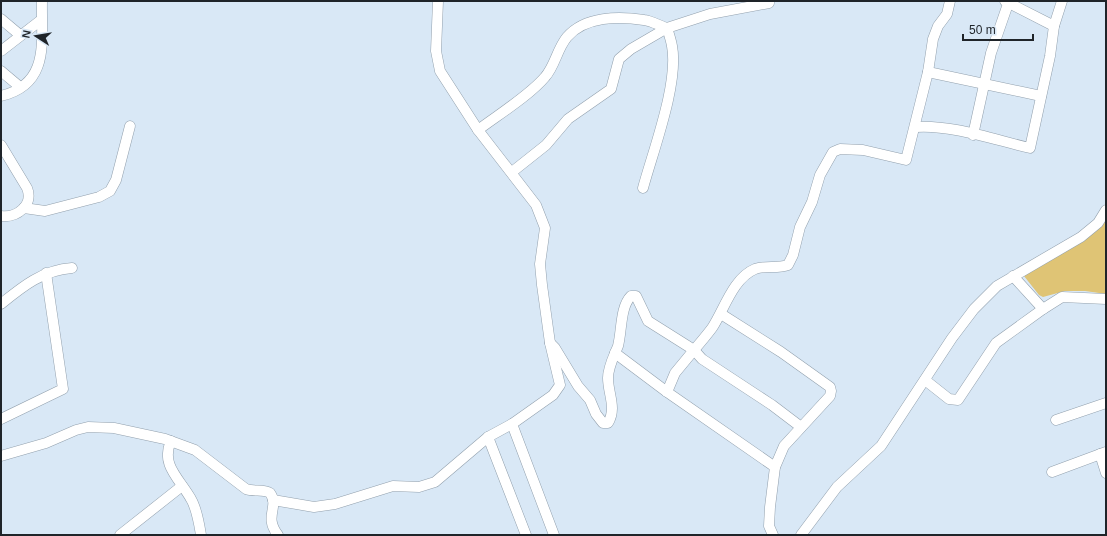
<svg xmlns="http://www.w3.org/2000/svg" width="1107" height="536" font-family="Helvetica,sans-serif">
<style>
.green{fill:#dfc475}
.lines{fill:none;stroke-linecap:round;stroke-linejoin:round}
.minor-casing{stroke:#92a0ad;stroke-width:11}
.minor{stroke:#fff;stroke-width:10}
</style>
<rect width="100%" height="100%" fill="#d9e8f6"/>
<path class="green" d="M1106,217V294L1085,291H1065L1043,297L1039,295L1024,276Z"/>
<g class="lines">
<defs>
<g id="minor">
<path d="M1005,1L1054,26"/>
<path d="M1,19L20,35"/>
<path d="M1,51L41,20"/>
<path d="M1,71L20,87"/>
<path d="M928,72L1041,96"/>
<path d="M1,96C51,84 41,40 42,1"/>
<path d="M915,127C950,124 995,140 1030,148L1050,56L1054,26L1062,1"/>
<path d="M478,130C498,115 530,95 545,77C555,66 557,49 567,37C585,16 619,16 644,20C652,21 660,26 667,28C669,34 671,40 672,46C679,83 653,151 643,188"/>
<path d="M973,135L991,53L1009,1"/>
<path d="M1,145L27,188C34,205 17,218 1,216"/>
<path d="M512,172L546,145L568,119L611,89L619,59L631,49L667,28L710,14L769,3"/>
<path d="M24,208L45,211L99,197L110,191L116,180L130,126"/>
<path d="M1013,276L1043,309"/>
<path d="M1,304C23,286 43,270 72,268"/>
<path d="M721,314L781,352L830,387L831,391L830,396L784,446L775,467L770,507L769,526L773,535"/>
<path d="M550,343L555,348L578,386L590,400L596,414L603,423H608C617,408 608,394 608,378C608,367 614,356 618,346C622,331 620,307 631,296H636L648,321L694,350C700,343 706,336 712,328C724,310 733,278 755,269C766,265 777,269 788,265L793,255L800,227L812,202L820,175L833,152L840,149L863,150L906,160L928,72L933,39L938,26L947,14L950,1"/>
<path d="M615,353L667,392L775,467"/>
<path d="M925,380L949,399L958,400L996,343L1043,309L1062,297L1106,299"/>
<path d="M667,392L675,373L694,350L702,359L772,405L801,427"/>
<path d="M1,419L63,389L46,273"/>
<path d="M1056,420L1106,403"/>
<path d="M512,424L554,535"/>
<path d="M488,437L526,535"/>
<path d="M171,441C160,465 180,479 191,499C197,509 199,523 201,535"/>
<path d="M1100,454L1106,473"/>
<path d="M1,456L46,443L76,430L88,427L114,428L165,439L195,450L246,489C254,492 264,489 270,493C280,507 263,516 278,535"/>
<path d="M1052,472L1106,452"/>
<path d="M273,500L314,507L335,504L393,486L419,487L435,482L488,437L512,424L553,395L560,385L550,343L542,285L540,264L545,228L536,205L478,130L440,71L436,51L438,1"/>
<path d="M120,535L182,486"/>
<path d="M801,535L837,487L881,446L952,338L974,309L997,286L1081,237L1098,223L1106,210"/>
</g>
</defs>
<use href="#minor" class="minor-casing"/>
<use href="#minor" class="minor"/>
</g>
<rect width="1107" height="536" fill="none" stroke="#1f2429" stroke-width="4"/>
<g transform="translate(36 36) rotate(282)" stroke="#d9e8f6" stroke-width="3" paint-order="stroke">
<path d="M0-3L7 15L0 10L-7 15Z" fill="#1f2429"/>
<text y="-6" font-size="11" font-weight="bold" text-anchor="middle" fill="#1f2429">N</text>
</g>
<path d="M963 34v6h70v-6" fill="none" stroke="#1f2429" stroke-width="2"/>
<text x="969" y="34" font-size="12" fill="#1f2429" stroke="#d9e8f6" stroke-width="3" paint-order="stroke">50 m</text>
</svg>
